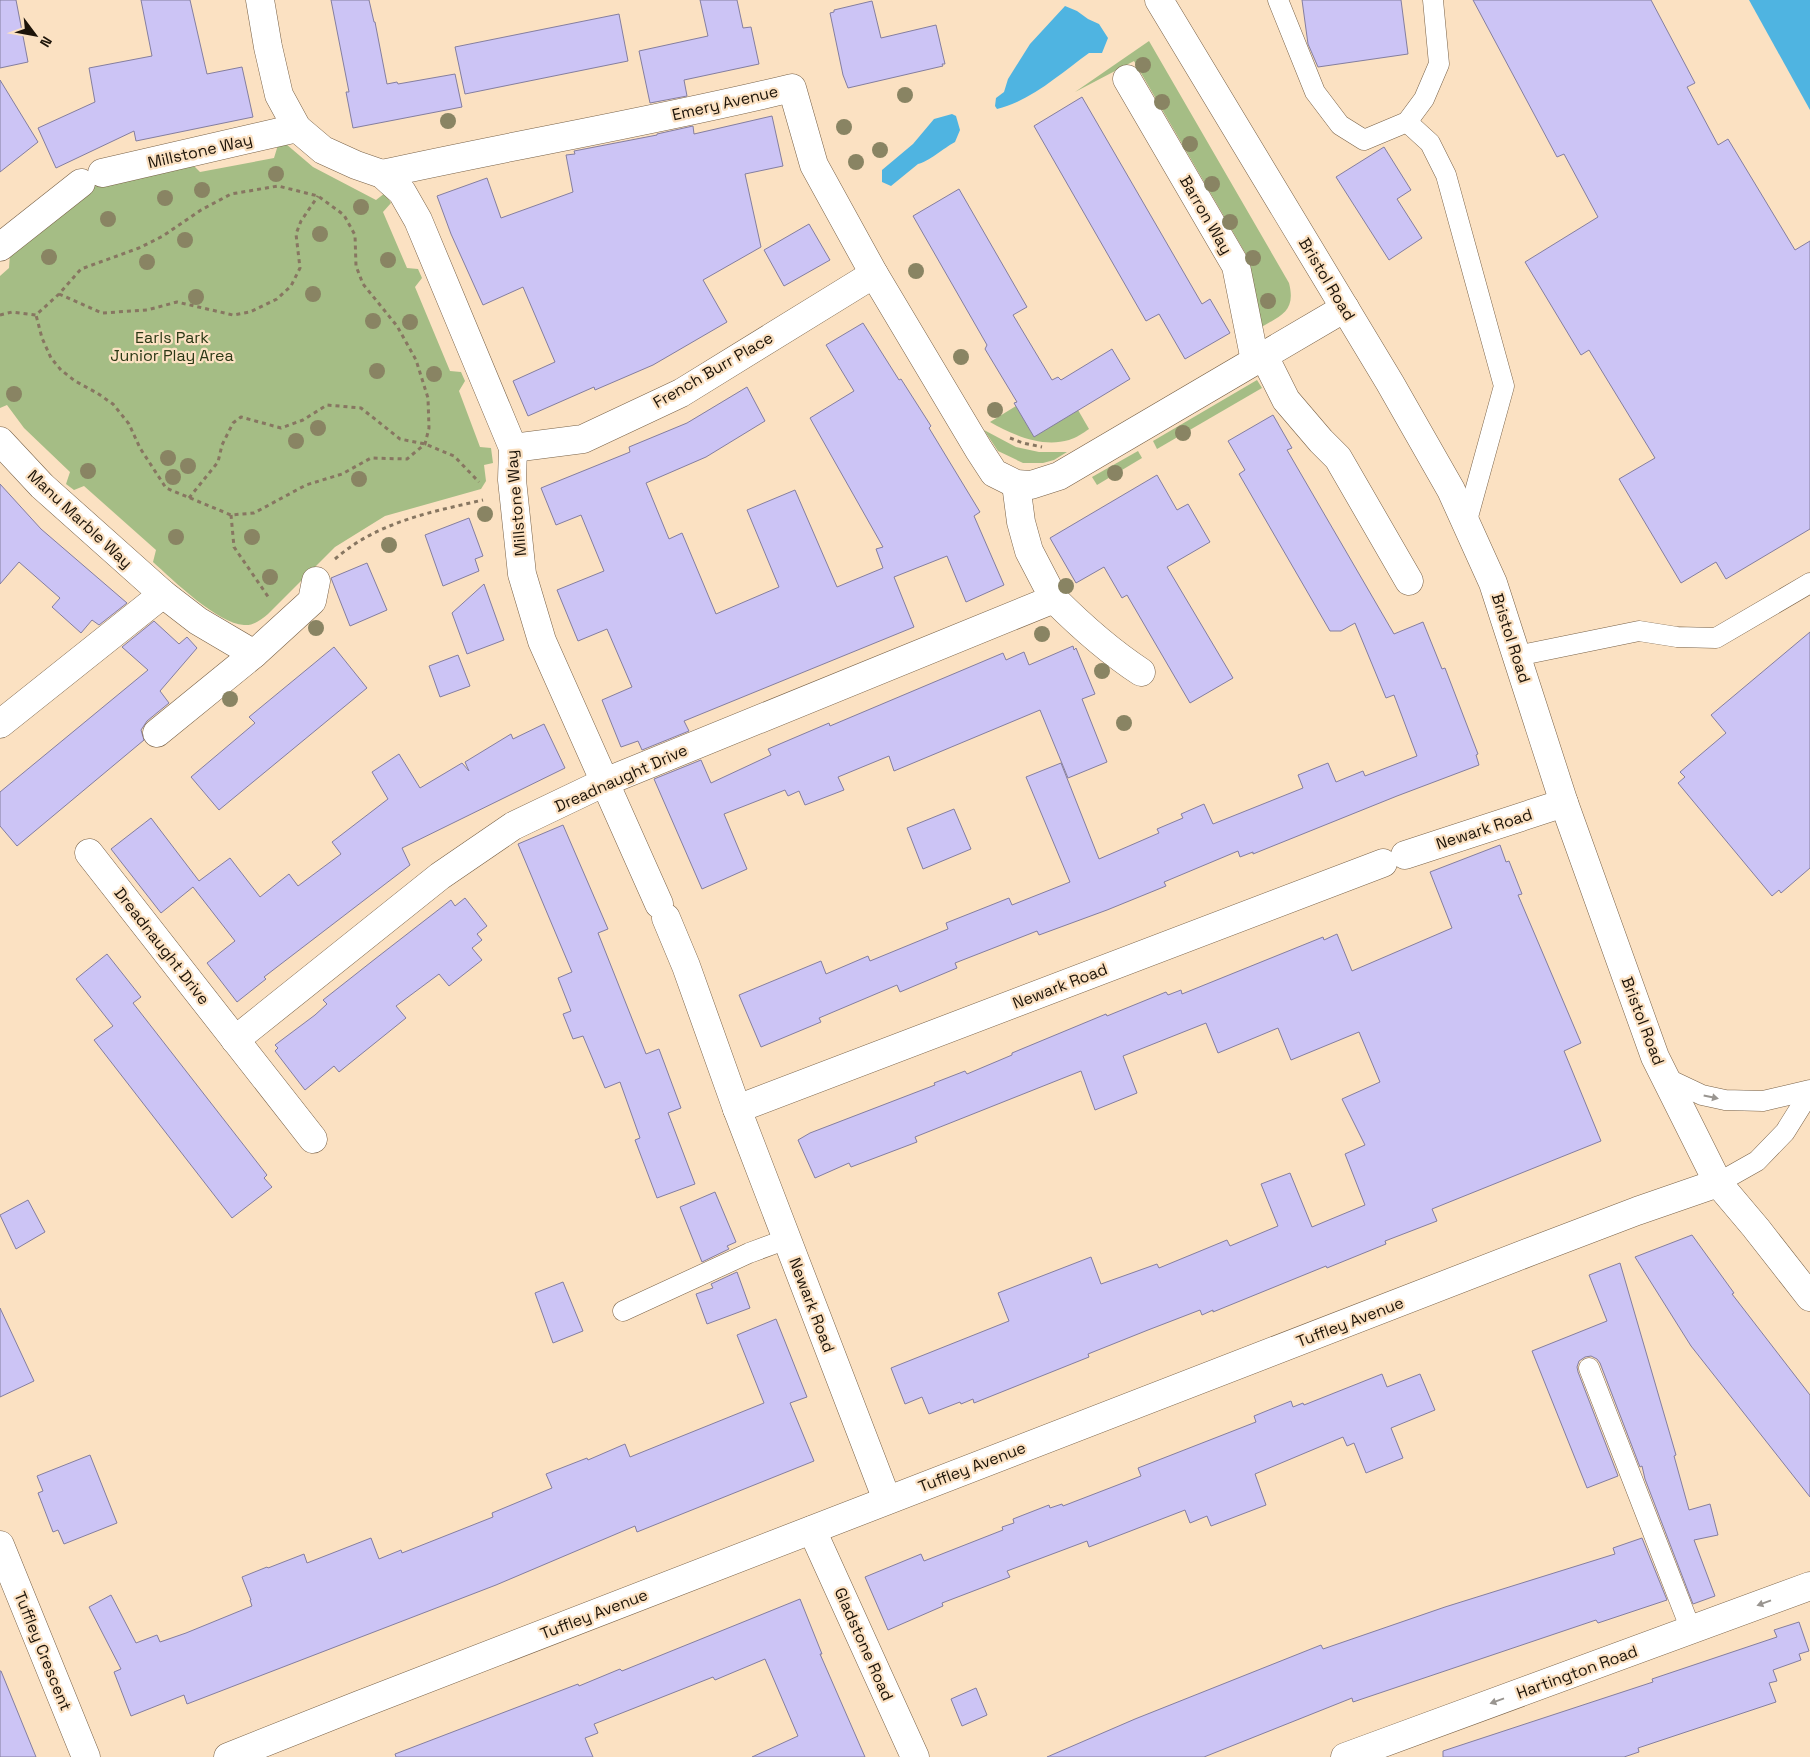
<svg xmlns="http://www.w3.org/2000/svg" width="1810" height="1757" font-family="'Space Grotesk',sans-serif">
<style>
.green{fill:#a5bd85}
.water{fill:#4fb4e1}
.building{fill:#ccc4f5;stroke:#847e9f}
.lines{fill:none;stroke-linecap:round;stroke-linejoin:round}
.service-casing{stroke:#786147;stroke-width:21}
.minor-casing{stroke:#786147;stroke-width:29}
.tertiary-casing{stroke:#786147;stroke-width:29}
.path{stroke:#877661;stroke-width:3;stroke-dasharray:4 4;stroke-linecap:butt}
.service{stroke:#fff;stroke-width:20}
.minor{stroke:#fff;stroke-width:28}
.tertiary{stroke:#fff;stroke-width:28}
.tree{fill:#898463}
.oneway{fill:#999590}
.labels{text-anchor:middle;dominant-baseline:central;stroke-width:4.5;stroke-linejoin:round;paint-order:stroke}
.street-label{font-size:16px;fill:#1d1409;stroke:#fbe1c2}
.park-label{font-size:16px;fill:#2b3816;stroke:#fbe1c2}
</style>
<rect width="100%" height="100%" fill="#fbe1c2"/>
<g class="green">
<path d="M1149,41L1289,283C1296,311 1282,315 1260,328L1247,256L1134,61L1075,92Z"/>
<path d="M286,144L313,167L376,200L385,193L391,203L383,212L407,268L418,269L422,278L415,287L450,371L461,372L465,381L459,391L480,447L491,448L493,463L484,465L486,481L481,489L385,516L335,547L268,614C261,620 253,626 244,625C218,624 173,580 153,562L156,550L84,486L74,490L66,484L70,472L24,428L7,405L0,408V276L9,268L10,254L83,196L93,190L83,175L192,164L200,172L274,158L278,145Z"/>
<path d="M1257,380L1262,388L1157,449L1153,441Z"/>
<path d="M1016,406L1078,410L1089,429C1083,433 1076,438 1069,440C1042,448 1013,435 990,422Z"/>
<path d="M984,430L1016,447L1039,452H1067L1054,460L1043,463H1023L998,451Z"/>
<path d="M1138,451L1142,458L1097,485L1092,477Z"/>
</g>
<g class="water">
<path d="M1749,0H1810V110Z"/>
<path d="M1065,6L1077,11L1088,19L1099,24L1108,38L1102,53H1089C1061,73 1031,101 997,109L995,106L996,98L1004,92L1008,79L1030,44Z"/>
<path d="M952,114L956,116L960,130L955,142C944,148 928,162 918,164L891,186L882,182V170L913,144L934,119Z"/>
</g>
<g class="building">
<path d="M0,0H16L28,62L0,68Z"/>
<path d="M141,0H190L207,74L242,67L253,117L136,141L134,131L56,168L38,128L95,102L89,68L152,56Z"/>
<path d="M331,0H369L374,22H375L387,84L397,82L398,84L455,74L462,107L353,128L346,92H349Z"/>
<path d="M700,0H737L743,28L751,27L759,64L684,80L687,96L650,103L639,51L708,36Z"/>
<path d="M1302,0H1401L1408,54L1318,67L1308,44Z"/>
<path d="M1473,0H1651L1695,83L1687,87L1718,145L1728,139L1795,250L1810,241V529L1726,579L1716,562L1681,583L1619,479L1655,458L1589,350L1581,355L1525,262L1598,217L1564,154L1557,157Z"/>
<path d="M872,1L881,38L936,25L945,64H942L943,66L848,88L843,75L830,13L834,12V10Z"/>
<path d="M619,14L628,61L465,94L455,47Z"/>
<path d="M0,80L38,142L0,172Z"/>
<path d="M1082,97L1202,304L1210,299L1230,333L1185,359L1159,314L1146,321L1034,126Z"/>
<path d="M772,116L783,166L745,174L761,247L703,280L727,322L653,365L595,390L594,387L528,416L513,381L555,362L523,287L483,305L451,234L437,196L487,178L501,218L573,192L566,155L575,154L574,151L657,135V134L693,126L694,134Z"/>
<path d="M1384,147L1411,190L1397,199L1422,238L1389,260L1336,177Z"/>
<path d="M959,189L1027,307L1013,315L1052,380L1058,377L1061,380L1112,349L1130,379L1034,437L1014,403L1017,402L985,349L987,345L913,216Z"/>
<path d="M809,224L830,260L784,286L764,250Z"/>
<path d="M863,323L899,380L901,379L931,426L929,428L980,512L974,516L1004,585L966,602L947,556L894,577L914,627L684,721L689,731L642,750L638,741L621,747L602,700L632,687L607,629L578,641L557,590L604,571L581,515L556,525L541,488L630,452L629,447L687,423L747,387L765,421L706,457L646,483L669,539L682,533L716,614L779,587L747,510L795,490L837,587L883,568L876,549L883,547L810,418L854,391L826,345Z"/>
<path d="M1273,415L1292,448L1287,450L1394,634L1423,622L1442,669L1445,668L1478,754L1476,755L1479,765L1397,796L1253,854V852L1240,857L1238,851L1164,882L1166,886L1107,910L1039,935L1037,931L955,963L957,968L900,992L897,985L819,1018L821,1022L761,1047L739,995L821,961L826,974L868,956L870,961L948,929L946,923L1009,898L1012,905L1070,882L1026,777L1061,763L1099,859L1159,833L1157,829L1183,818L1181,814L1204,804L1213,824L1303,788L1298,775L1328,763L1336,782L1363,771L1365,776L1417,756L1394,695L1386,698L1355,623L1341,631H1330L1239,474L1245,470L1228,441Z"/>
<path d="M1157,475L1177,510L1188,504L1210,542L1167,567L1233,678L1190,703L1127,595L1122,598L1104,567L1076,583L1050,538Z"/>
<path d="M0,484L41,529L127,603L99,625L92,620L81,633L52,607L60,598L19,562L0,584Z"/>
<path d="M469,518L483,556L475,559L479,571L443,586L425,535Z"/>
<path d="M367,563L387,610L350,626L331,578Z"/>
<path d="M484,584L504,640L467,654L452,613Z"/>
<path d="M154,621L179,644L187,637L197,648L160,691L169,703L147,721L141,730L144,740L17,846L0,826V792L148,670L122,647Z"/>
<path d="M1810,632V868L1781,893L1779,890L1772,896L1678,783L1685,777L1680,772L1726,733L1711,715Z"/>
<path d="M1073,646L1074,650L1076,648L1095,694L1082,699L1107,762L1068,778L1040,710L894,771L889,756L838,777L844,790L805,805L799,791L788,796L785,790L724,814L747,869L702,889L654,779L701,760L711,783L771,755L768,749L829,723L830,726L1003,653L1006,660L1024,652L1029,665Z"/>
<path d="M334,647L367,688L219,810L191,777L255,723L249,717Z"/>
<path d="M458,655L470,686L440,697L429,666Z"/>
<path d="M544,724L565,768L402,848L410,865L264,977L266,979L237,1002L207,963L235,941L193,887L161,913L111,849L151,818L199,881L230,858L260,897L289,874L298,886L341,854L332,842L388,799L372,772L399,754L420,788L462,763L469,771L465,762L511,734L513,739Z"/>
<path d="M954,809L971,849L923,869L907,828Z"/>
<path d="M563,825L608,929L598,933L646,1054L659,1049L681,1108L668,1113L695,1184L657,1198L635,1140L640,1138L620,1082L605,1088L583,1036L573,1039L563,1014L571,1011L558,978L572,972L518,844Z"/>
<path d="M1500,845L1506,862L1509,861L1522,894L1518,895L1581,1043L1564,1051L1601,1141L1432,1209L1437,1221L1385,1241L1386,1244L1327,1268L1326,1266L1213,1312V1310L1202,1315L1200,1310L1148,1330L1088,1354L1089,1357L974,1403L973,1399L961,1404L960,1402L929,1414L922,1397L905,1404L891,1368L1009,1321L998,1293L1091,1257L1101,1284L1157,1264L1159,1268L1227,1240L1230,1246L1278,1226L1261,1184L1290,1173L1312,1227L1365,1205L1345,1154L1365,1145L1342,1099L1380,1082L1359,1032L1291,1060L1278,1028L1218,1053L1206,1023L1123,1056L1137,1093L1095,1110L1081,1071L915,1137L917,1142L851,1167L849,1163L815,1178L798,1140L810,1133L935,1085L934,1083L965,1071L967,1074L1012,1055V1053L1106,1014L1107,1016L1166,992L1168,995L1181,990L1182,994L1323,937L1324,940L1337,934L1352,971L1452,928L1430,872Z"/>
<path d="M465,898L487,926L477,934L482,940L472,948L482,960L449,986L439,974L396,1006L406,1018L339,1072L334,1066L305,1090L275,1051L278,1048L275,1045L315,1015L327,1004L323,1000L375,959L451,900L455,906Z"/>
<path d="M107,954L141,997L133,1003L267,1175L264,1178L272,1187L232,1218L94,1040L113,1026L76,979Z"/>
<path d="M715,1192L736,1242L727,1246L729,1249L702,1262L680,1207Z"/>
<path d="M28,1200L45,1232L16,1249L0,1215Z"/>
<path d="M1692,1235L1734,1293L1732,1294L1810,1395V1497L1691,1346L1635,1257Z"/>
<path d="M1620,1263L1676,1455L1674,1456L1689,1510L1710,1504L1718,1535L1694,1540L1715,1596L1693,1604L1645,1479L1642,1466L1640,1467L1600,1363L1597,1359L1591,1356L1585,1357L1579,1361L1577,1367L1578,1372L1618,1476L1587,1488L1532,1351L1607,1321L1589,1275Z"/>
<path d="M737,1272L750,1308L707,1324L696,1294L713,1288L711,1284Z"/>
<path d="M563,1282L583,1331L553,1343L535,1293Z"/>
<path d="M0,1308L34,1381L0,1397Z"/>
<path d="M776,1319L807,1397L790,1403L814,1461L637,1532L635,1526L496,1585L187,1704L184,1695L131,1716L114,1672L121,1669L89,1607L111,1595L136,1643L157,1635L160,1642L186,1633L252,1606L250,1600H251L242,1577L267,1567L268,1568L304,1554L307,1563L371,1538L379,1559L401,1550L402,1553L493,1517L492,1513L552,1488L546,1474L587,1458L588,1460L625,1444L630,1457L764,1403L737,1335Z"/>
<path d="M1382,1374L1387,1387L1420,1374L1435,1410L1391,1428L1403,1458L1366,1473L1354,1443L1347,1446L1343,1437L1255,1474L1266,1505L1211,1526L1207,1516L1190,1523L1185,1510L1089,1547L1087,1541L1007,1571L1010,1577L942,1603L943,1606L888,1630L865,1577L921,1554L924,1561L1003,1530L1002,1527L1014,1523L1013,1519L1049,1505L1050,1508L1062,1504L1063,1506L1141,1476L1138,1468L1256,1422L1254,1416L1291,1401L1293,1407L1303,1403L1304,1405Z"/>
<path d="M90,1455L117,1523L64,1544L58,1530L53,1532L38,1493L43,1491L37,1476Z"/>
<path d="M1642,1538L1667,1600L1598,1623L1596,1620L1353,1702L1352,1698L1204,1757H1047L1135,1719L1321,1645L1323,1649L1445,1607L1615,1554L1613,1548Z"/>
<path d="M800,1599L822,1654H820L865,1757H752L798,1736L765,1659L715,1680L713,1677L594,1724L598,1733L585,1738L593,1757H396L395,1754L578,1684L579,1686L620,1669L622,1671Z"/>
<path d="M1799,1622L1809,1651L1799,1654L1801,1660L1773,1670L1777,1681L1769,1683L1776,1702L1638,1748L1639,1752L1624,1757H1443V1751L1653,1682L1652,1679L1777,1637L1774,1630Z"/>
<path d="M0,1671H1L36,1757H0Z"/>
<path d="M976,1688L987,1715L962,1726L951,1699Z"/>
</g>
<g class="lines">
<defs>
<g id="service">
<path d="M1278,0L1315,92L1340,125L1364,140L1407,122L1430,143L1446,175L1504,386L1466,524"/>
<path d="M1407,122L1424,99L1439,64L1433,0"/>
<path d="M1517,656L1639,631L1677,637L1716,638L1810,583"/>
<path d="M1666,1078L1702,1095L1725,1100L1763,1101L1810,1090"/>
<path d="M1718,1183L1757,1161L1785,1132L1810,1092"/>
<path d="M623,1311L749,1253L787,1239"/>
<path d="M1589,1368L1691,1630"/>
</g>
<g id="minor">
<path d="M260,0L268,47L279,95L297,128L323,150L356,165L382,174L402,192L418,220L513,448L512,480L522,574L542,641L659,904"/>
<path d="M1127,79L1236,266L1255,361"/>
<path d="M102,173L297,128"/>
<path d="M382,174C518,144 656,121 792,88L814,165L874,274L979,450L994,473L1016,484L1031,485L1059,476L1345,308"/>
<path d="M0,247L81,183"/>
<path d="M1264,356L1286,400L1321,441L1338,458L1409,581"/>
<path d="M0,441L42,486L163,594L198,621L254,654"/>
<path d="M513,448L583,439L681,393L874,274"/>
<path d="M1054,599C1081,626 1109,651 1141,672"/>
<path d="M0,724L163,594"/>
<path d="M157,733L254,654L312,601L316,581"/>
<path d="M89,853L313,1139"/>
<path d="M1405,855L1564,803"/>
<path d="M666,918L686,966L737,1109L887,1500"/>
<path d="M235,1040L440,876L513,826L605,782L1054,599L1029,551L1021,522L1016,484"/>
<path d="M737,1109L1383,863"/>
<path d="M812,1530L915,1757"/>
<path d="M0,1545L86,1757"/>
<path d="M228,1757L359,1705L1532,1251L1637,1211L1718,1183"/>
<path d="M1345,1757L1810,1586"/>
</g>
<path id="tertiary" d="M1159,0L1390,383L1451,490L1493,583L1564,803L1655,1057L1718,1183L1756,1228L1810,1297"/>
</defs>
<use href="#service" class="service-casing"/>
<use href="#minor" class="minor-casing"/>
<use href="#tertiary" class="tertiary-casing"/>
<g class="path">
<path d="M59,294L102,313L147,310L177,302L233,315L250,312L277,299L291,286L300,268L296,234L301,221L318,196"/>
<path d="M0,315L12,312L36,315L59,294L81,269L139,248L163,236L201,210L231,194L278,186L318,196L344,215L355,235L356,266L363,284L397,326L416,360L428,398L429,428L425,444L407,459L371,458L342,474L306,485L254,513L231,515L166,488L140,448L129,424L113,404L97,393L75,381L61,370L51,358L42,338L36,315"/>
<path d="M1010,438L1023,443L1042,447"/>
<path d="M189,498L218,462L222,445L233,423L241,417L281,428L303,420L327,405L361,408L400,439L425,444L454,456L479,482"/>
<path d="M231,515L234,547L269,598"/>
<path d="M335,559C377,522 431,512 483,500"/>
</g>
<use href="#service" class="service"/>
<use href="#minor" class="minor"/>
<use href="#tertiary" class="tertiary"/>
</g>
<g class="tree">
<circle cx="1143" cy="65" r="8"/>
<circle cx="905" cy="95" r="8"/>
<circle cx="1162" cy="102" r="8"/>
<circle cx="448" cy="121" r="8"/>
<circle cx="844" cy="127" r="8"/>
<circle cx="1190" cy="144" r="8"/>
<circle cx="880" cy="150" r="8"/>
<circle cx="856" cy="162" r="8"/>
<circle cx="276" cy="174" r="8"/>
<circle cx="1212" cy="184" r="8"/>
<circle cx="202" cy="190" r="8"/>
<circle cx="165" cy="198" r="8"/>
<circle cx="361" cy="207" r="8"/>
<circle cx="108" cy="219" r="8"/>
<circle cx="1230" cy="222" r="8"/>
<circle cx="320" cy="234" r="8"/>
<circle cx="185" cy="240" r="8"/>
<circle cx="49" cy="257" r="8"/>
<circle cx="1253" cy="258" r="8"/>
<circle cx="388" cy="260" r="8"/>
<circle cx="147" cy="262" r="8"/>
<circle cx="916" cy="271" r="8"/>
<circle cx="313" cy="294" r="8"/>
<circle cx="196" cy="297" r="8"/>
<circle cx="1268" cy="301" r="8"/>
<circle cx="373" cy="321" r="8"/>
<circle cx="410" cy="322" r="8"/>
<circle cx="961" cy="357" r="8"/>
<circle cx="377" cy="371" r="8"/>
<circle cx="434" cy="374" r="8"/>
<circle cx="14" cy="394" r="8"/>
<circle cx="995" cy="410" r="8"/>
<circle cx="318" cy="428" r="8"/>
<circle cx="1183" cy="433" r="8"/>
<circle cx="296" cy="441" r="8"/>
<circle cx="168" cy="458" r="8"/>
<circle cx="188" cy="466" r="8"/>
<circle cx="88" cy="471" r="8"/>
<circle cx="1115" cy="473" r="8"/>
<circle cx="173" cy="477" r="8"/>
<circle cx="359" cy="479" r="8"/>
<circle cx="485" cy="514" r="8"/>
<circle cx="176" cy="537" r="8"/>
<circle cx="252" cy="537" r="8"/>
<circle cx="389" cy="545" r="8"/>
<circle cx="270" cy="577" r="8"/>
<circle cx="1066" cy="586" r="8"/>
<circle cx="316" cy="628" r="8"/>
<circle cx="1042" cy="634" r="8"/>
<circle cx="1102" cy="671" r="8"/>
<circle cx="230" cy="699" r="8"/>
<circle cx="1124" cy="723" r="8"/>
</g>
<defs><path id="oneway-solid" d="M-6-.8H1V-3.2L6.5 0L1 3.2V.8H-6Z" transform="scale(1.25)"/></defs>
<g class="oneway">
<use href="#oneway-solid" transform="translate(1711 1097) rotate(12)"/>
<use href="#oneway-solid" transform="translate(1764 1603) rotate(160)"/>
<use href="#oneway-solid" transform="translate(1497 1701) rotate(160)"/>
</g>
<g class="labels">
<g class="street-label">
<text transform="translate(725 103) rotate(-13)">Emery Avenue</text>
<text transform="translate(200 151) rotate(-13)">Millstone Way</text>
<text transform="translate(1206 215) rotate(60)">Barron Way</text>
<text transform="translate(1327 279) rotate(59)">Bristol Road</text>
<text transform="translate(713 370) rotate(-30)">French Burr Place</text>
<text transform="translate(516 503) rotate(-95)">Millstone Way</text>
<text transform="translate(80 519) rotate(43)">Manu Marble Way</text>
<text transform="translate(1511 638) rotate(72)">Bristol Road</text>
<text transform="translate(621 778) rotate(-24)">Dreadnaught Drive</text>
<text transform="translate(1484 829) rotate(-18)">Newark Road</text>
<text transform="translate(162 946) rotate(52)">Dreadnaught Drive</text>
<text transform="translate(1060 986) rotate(-21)">Newark Road</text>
<text transform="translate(1643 1021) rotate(69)">Bristol Road</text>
<text transform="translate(812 1305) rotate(69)">Newark Road</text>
<text transform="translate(1350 1322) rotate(-21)">Tuffley Avenue</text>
<text transform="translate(972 1467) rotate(-21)">Tuffley Avenue</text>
<text transform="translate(594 1614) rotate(-21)">Tuffley Avenue</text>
<text transform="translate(864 1644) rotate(66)">Gladstone Road</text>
<text transform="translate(43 1651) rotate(68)">Tuffley Crescent</text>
<text transform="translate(1577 1672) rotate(-20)">Hartington Road</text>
</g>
<g class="park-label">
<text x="172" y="337">Earls Park<tspan x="172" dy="18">Junior Play Area</tspan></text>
</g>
</g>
<g transform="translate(35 35) rotate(122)" stroke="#fbe1c2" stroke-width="4" paint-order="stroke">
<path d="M0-4L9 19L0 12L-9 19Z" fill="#1d1409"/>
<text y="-8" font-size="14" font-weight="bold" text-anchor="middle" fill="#1d1409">N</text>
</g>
</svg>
